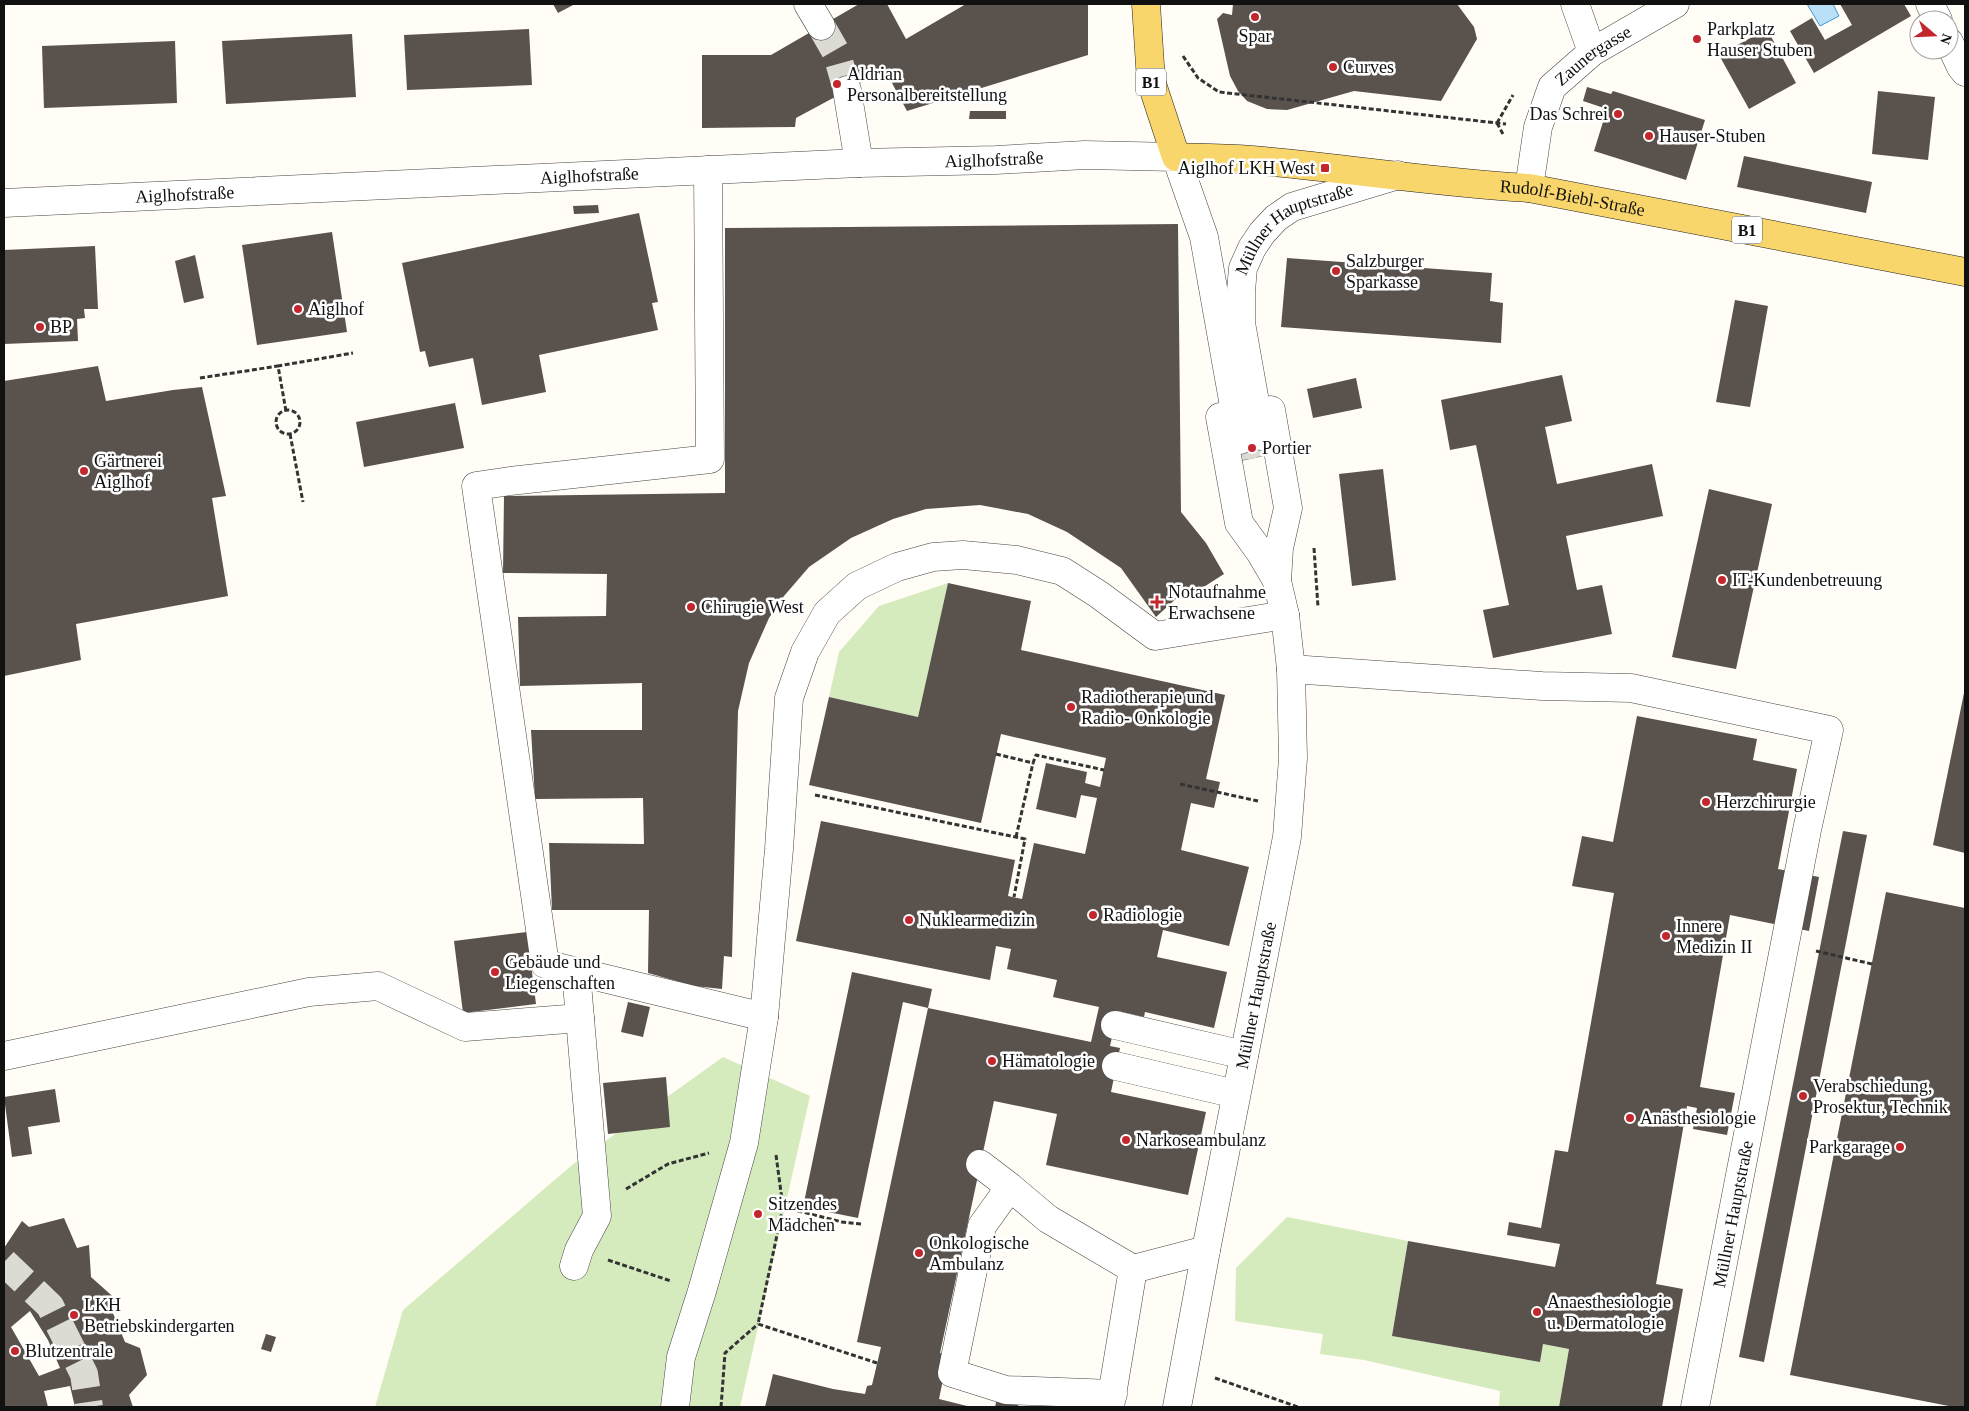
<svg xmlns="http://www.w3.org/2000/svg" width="1969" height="1411" font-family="'Times New Roman',serif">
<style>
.green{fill:#d5ebbd}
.water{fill:#b9e0f7;stroke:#3f96cf}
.building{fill:#5a524d;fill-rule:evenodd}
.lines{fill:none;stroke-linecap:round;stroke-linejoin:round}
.minor-tunnel{stroke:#dbdad3;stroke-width:28;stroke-dasharray:28 14;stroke-linecap:butt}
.minor-casing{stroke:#444;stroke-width:29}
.major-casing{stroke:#222;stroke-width:29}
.path{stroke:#333;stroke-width:3;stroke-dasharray:5 2.5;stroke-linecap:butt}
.minor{stroke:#fff;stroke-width:28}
.major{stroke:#f9d66b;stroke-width:28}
.poi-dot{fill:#c4262e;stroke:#fff;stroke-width:2}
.labels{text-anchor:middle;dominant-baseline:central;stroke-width:5;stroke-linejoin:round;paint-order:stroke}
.shield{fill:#fff;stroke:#585858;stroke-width:1}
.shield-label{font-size:16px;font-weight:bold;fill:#111}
.poi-label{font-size:18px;fill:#111;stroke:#fff;text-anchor:start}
.street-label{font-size:18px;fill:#111;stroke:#fff}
</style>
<rect width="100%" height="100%" fill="#fffdf5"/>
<g class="green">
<path d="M948,583L918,717L829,697L839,652L879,606Z"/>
<path d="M723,1057L810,1096L740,1407H375L403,1310L572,1165Z"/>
<path d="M1287,1217L1408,1241L1392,1336L1540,1362L1543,1344L1569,1349L1559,1407H1499L1500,1391L1364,1360L1320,1354L1323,1334L1235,1321L1236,1268Z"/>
</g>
<path class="water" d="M1807,4H1833L1839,16L1820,26Z"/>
<g class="building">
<path d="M553,4H575L558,13Z"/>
<path d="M859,4H887L906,39L966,4H1088V55L907,111L885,70L796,118L795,127L702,128V55H771Z"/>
<path d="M1233,4H1457L1474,27L1477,39L1441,101L1354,91L1287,110L1267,109L1247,101L1238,91L1230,76L1217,19L1223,13L1232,15Z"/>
<path d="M1840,4H1904L1911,16L1814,73L1790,31L1812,18L1825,40L1852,25Z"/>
<path d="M529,29L532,85L407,90L404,35Z"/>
<path d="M1767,29L1796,83L1749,109L1719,55Z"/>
<path d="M352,34L356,97L226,104L222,41Z"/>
<path d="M175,41L177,103L44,108L42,46Z"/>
<path d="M1587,87L1611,94L1613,91L1705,120L1686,180L1594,151L1607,109L1583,101Z"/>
<path d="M1878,91L1935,97L1928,160L1872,154Z"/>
<path d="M970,111H1006V119H969Z"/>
<path d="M1744,156L1872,182L1866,213L1737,187Z"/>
<path d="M598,205L599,213L574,214L573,206Z"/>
<path d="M639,213L658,302L652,303L658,330L539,355L546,392L482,405L473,358L429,367L425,351L420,352L402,263Z"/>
<path d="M1178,224L1181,512L1206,543L1224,574L1185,599L1180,595L1156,617L1121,568L1067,532L1028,514L980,505L926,509L893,519L851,538L809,567L784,596L769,618L749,663L738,711L732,957L724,956L722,989L694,986L648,973L649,910H552L549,843L644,844L643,798L535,799L531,730H642V683L520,686L518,617L606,616L607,574L503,573L504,496L725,493V228Z"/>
<path d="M332,232L347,332L257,345L242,245Z"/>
<path d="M95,246L98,309H84L85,318L77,319L78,341L4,344V250Z"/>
<path d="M195,255L204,298L184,303L175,261Z"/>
<path d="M1287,258L1492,273L1490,301L1503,303L1501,343L1281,327Z"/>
<path d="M1735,300L1768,306L1750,407L1716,402Z"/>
<path d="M98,366L106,401L173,390L202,387L226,496L212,498L228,596L76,624L81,660L4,676V381Z"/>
<path d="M1562,375L1572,421L1545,427L1557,484L1652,464L1663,516L1566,536L1577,590L1602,585L1612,634L1493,658L1483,610L1509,605L1493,528L1476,445L1450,450L1441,400Z"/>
<path d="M1356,378L1362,408L1313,418L1307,389Z"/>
<path d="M455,403L464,448L364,467L356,422Z"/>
<path d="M1269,434L1273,454L1236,462L1231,442Z"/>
<path d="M1383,469L1396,580L1352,586L1339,474Z"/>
<path d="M1709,489L1772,504L1736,669L1672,657Z"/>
<path d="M948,583L1031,601L1021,650L1225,695L1206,779L1220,782L1214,808L1191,803L1181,850L1249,867L1229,946L1163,930L1157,957L1227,972L1214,1028L1145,1012L1144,1017L1118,1011L1110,1046L1120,1048L1111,1092L1206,1112L1188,1195L1046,1165L1057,1114L994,1101L940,1353L948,1355L939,1399L971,1407H765L773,1374L833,1389L865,1394L867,1386L872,1385L881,1347L857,1342L928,1008L903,1002L858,1218L803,1207L852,972L932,989L928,1008L1091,1042L1099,1007L1053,997L1057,980L1007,969L1011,949L996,946L990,980L796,941L821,821L1015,860L1008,896L1022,899L1034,843L1085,854L1097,798L1081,795L1076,818L1036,809L1046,763L1087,772L1085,783L1100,787L1106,758L1001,734L981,823L809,785L829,697L918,717Z"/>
<path d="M1964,693H1965V853L1933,845Z"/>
<path d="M1637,716L1757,739L1753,760L1797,769L1778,869L1819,877L1809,931L1730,915L1700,1087L1735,1093L1727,1135L1693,1129L1697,1108L1687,1106L1656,1284L1683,1289L1662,1407H1559L1569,1349L1543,1344L1540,1362L1392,1336L1408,1241L1555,1267L1560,1244L1507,1235L1509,1222L1541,1228L1555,1150L1568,1152L1614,893L1572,886L1582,836L1613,842Z"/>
<path d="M1843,831L1867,835L1764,1362L1739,1357Z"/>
<path d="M1886,892L1965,908V1407H1954L1790,1375Z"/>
<path d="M527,932L536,1004L463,1013L454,941Z"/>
<path d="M628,1002L650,1007L643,1037L621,1032Z"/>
<path d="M666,1077L670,1127L608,1134L603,1083Z"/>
<path d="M55,1089L60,1122L28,1127L32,1154L12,1157L4,1097Z"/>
<path d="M64,1218L77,1248L89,1245L91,1277L119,1302L110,1306L125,1342L140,1348L147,1375L129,1395L133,1407H75L70,1386L44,1391L48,1407H4V1248L22,1221L29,1227ZM30,1311L48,1340L60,1368L39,1376L11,1327Z"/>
<path d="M266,1334L276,1337L271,1352L261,1349Z"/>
<path d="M998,1394L1020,1399L1018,1407H995Z"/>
</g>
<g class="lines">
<g class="minor-tunnel">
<path d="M821,26L837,54L847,90"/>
<path d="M1261,436L1264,456"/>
<path d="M1240,440L1243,460"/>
<path d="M4,1262L50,1306L84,1374L89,1407"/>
</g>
<defs>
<g id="minor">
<path d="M808,4L821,26"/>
<path d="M1575,4L1592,52"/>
<path d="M1930,4L1938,20"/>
<path d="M1949,42L1961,67L1965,72"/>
<path d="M847,90L859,163"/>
<path d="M708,170L710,459L510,481L476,486L545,964L764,1017"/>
<path id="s1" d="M1529,188L1538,127L1552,87L1592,52L1675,4"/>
<path id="s2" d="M4,203L859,163L996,160L1085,155L1176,157L1204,237L1240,440"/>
<path d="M1271,410L1288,508L1279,548L1277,581"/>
<path id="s3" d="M1261,436L1241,323V291L1243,268L1252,248L1262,233L1276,218L1292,207L1398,175"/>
<path d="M1291,669L1542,686L1631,688L1829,730L1807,830L1695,1407"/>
<path d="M1115,1025L1244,1055"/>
<path d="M4,1056L309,992L378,986L465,1027L580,1018"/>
<path d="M1116,1066L1236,1094"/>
<path d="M980,1164L1010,1187"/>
<path d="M574,1266L579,1250L597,1216L576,972"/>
<path d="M1113,1394L1006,1390L952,1373L982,1226L1010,1187L1048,1219L1133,1269"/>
<path d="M675,1407L681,1357L702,1291L744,1143L764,1017L779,849L789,698L805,652L827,613L857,586L897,567L933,557L963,555L1017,560L1062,571L1098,594L1155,636L1285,615"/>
<path d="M1110,1407L1133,1269L1206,1250"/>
<path id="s4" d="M1177,1407L1206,1250L1287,837L1293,758L1291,669L1285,615L1277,581L1260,552L1239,523L1220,417"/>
</g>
<g id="major">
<path id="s5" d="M1146,4L1151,81L1176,157C1202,158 1227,158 1252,160C1345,168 1437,183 1529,188L1965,272"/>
</g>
</defs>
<use href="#minor" class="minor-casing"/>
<use href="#major" class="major-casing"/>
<g class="path">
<path d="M1183,56L1198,78L1219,92L1506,124"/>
<path d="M1497,123L1513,95"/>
<path d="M1497,123L1504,136"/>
<path d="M200,378L278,366"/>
<circle cx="288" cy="422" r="12"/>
<path d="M286,411L278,366L353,353"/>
<path d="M290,434L303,502"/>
<path d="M1314,548L1318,607"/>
<path d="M996,754L1033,763L1036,755L1104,770"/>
<path d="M1180,784L1258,801"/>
<path d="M815,795L1025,839L1014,897"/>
<path d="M1016,837L1033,763"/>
<path d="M1816,951L1872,964"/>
<path d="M776,1155L783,1207L758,1324L877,1363"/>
<path d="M626,1189L668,1164L709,1153"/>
<path d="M783,1207L842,1222L861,1224"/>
<path d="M608,1260L671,1281"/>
<path d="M1215,1378L1298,1407"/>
<path d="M721,1407L725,1353L758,1324"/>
</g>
<use href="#minor" class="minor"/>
<use href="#major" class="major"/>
</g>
<g class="poi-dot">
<circle cx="1255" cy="17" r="5"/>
<circle cx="1697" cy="39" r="5"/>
<circle cx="1333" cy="67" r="5"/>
<circle cx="837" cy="84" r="5"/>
<circle cx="1618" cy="114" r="5"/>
<circle cx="1649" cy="136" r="5"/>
<rect x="1320" y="163" width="10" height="10" rx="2.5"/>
<circle cx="1336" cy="271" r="5"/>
<circle cx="298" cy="309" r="5"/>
<circle cx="40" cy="327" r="5"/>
<circle cx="1252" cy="448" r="5"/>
<circle cx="84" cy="471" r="5"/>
<circle cx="1722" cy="580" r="5"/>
<path d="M1154.5 594.5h5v5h5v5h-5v5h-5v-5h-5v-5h5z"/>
<circle cx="691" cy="607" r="5"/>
<circle cx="1071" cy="707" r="5"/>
<circle cx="1706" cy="802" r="5"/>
<circle cx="1093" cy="915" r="5"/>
<circle cx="909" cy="920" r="5"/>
<circle cx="1666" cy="936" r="5"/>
<circle cx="495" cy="972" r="5"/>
<circle cx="992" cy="1061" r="5"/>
<circle cx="1803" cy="1096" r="5"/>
<circle cx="1630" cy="1118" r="5"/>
<circle cx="1126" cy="1140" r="5"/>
<circle cx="1900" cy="1147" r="5"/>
<circle cx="758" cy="1214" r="5"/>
<circle cx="919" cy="1253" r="5"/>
<circle cx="1537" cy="1312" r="5"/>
<circle cx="74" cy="1315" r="5"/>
<circle cx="15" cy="1351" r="5"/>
</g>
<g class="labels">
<g class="shield">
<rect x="1136" y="68.5" width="30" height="27" rx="4"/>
<rect x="1732" y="216.5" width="30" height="27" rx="4"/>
</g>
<g class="shield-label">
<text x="1151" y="82">B1</text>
<text x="1747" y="230">B1</text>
</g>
<g class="poi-label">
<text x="1707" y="29">Parkplatz<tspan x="1707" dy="21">Hauser Stuben</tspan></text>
<text x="1255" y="36" text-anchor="middle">Spar</text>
<text x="1343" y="67">Curves</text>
<text x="847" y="74">Aldrian<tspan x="847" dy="21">Personalbereitstellung</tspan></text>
<text x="1608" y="114" text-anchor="end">Das Schrei</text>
<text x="1659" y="136">Hauser-Stuben</text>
<text x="1315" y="168" text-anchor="end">Aiglhof LKH West</text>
<text x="1346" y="261">Salzburger<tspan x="1346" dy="21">Sparkasse</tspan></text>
<text x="308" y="309">Aiglhof</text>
<text x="50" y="327">BP</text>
<text x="1262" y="448">Portier</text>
<text x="94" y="461">Gärtnerei<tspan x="94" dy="21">Aiglhof</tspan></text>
<text x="1732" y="580">IT-Kundenbetreuung</text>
<text x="1168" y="592">Notaufnahme<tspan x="1168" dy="21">Erwachsene</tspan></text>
<text x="701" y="607">Chirugie West</text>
<text x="1081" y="697">Radiotherapie und<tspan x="1081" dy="21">Radio- Onkologie</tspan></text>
<text x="1716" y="802">Herzchirurgie</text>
<text x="1103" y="915">Radiologie</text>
<text x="919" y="920">Nuklearmedizin</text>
<text x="1676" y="926">Innere<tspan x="1676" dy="21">Medizin II</tspan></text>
<text x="505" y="962">Gebäude und<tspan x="505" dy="21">Liegenschaften</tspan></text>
<text x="1002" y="1061">Hämatologie</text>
<text x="1813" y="1086">Verabschiedung,<tspan x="1813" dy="21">Prosektur, Technik</tspan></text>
<text x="1640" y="1118">Anästhesiologie</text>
<text x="1136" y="1140">Narkoseambulanz</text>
<text x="1890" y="1147" text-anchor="end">Parkgarage</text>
<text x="768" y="1204">Sitzendes<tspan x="768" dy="21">Mädchen</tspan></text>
<text x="929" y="1243">Onkologische<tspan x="929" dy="21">Ambulanz</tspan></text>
<text x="1547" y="1302">Anaesthesiologie<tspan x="1547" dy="21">u. Dermatologie</tspan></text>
<text x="84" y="1305">LKH<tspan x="84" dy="21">Betriebskindergarten</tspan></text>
<text x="25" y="1351">Blutzentrale</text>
</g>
<g class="street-label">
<text stroke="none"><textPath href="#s1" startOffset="156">Zaunergasse</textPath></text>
<text stroke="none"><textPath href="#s2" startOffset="991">Aiglhofstraße</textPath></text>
<text stroke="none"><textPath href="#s2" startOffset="586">Aiglhofstraße</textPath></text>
<text stroke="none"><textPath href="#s2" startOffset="181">Aiglhofstraße</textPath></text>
<text stroke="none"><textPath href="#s5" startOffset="556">Rudolf-Biebl-Straße</textPath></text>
<text stroke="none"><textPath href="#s3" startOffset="238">Müllner Hauptstraße</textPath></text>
<text stroke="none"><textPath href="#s4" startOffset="419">Müllner Hauptstraße</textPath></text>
<text transform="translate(1733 1214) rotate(-79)">Müllner Hauptstraße</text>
</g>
</g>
<rect width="1969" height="1411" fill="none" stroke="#111111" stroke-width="10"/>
<g transform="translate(1934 35) rotate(109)"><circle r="24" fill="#ffffff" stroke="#a0a0a0"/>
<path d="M0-4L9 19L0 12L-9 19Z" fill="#c4262e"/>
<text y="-8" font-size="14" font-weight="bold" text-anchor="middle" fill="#111111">N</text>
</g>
</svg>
